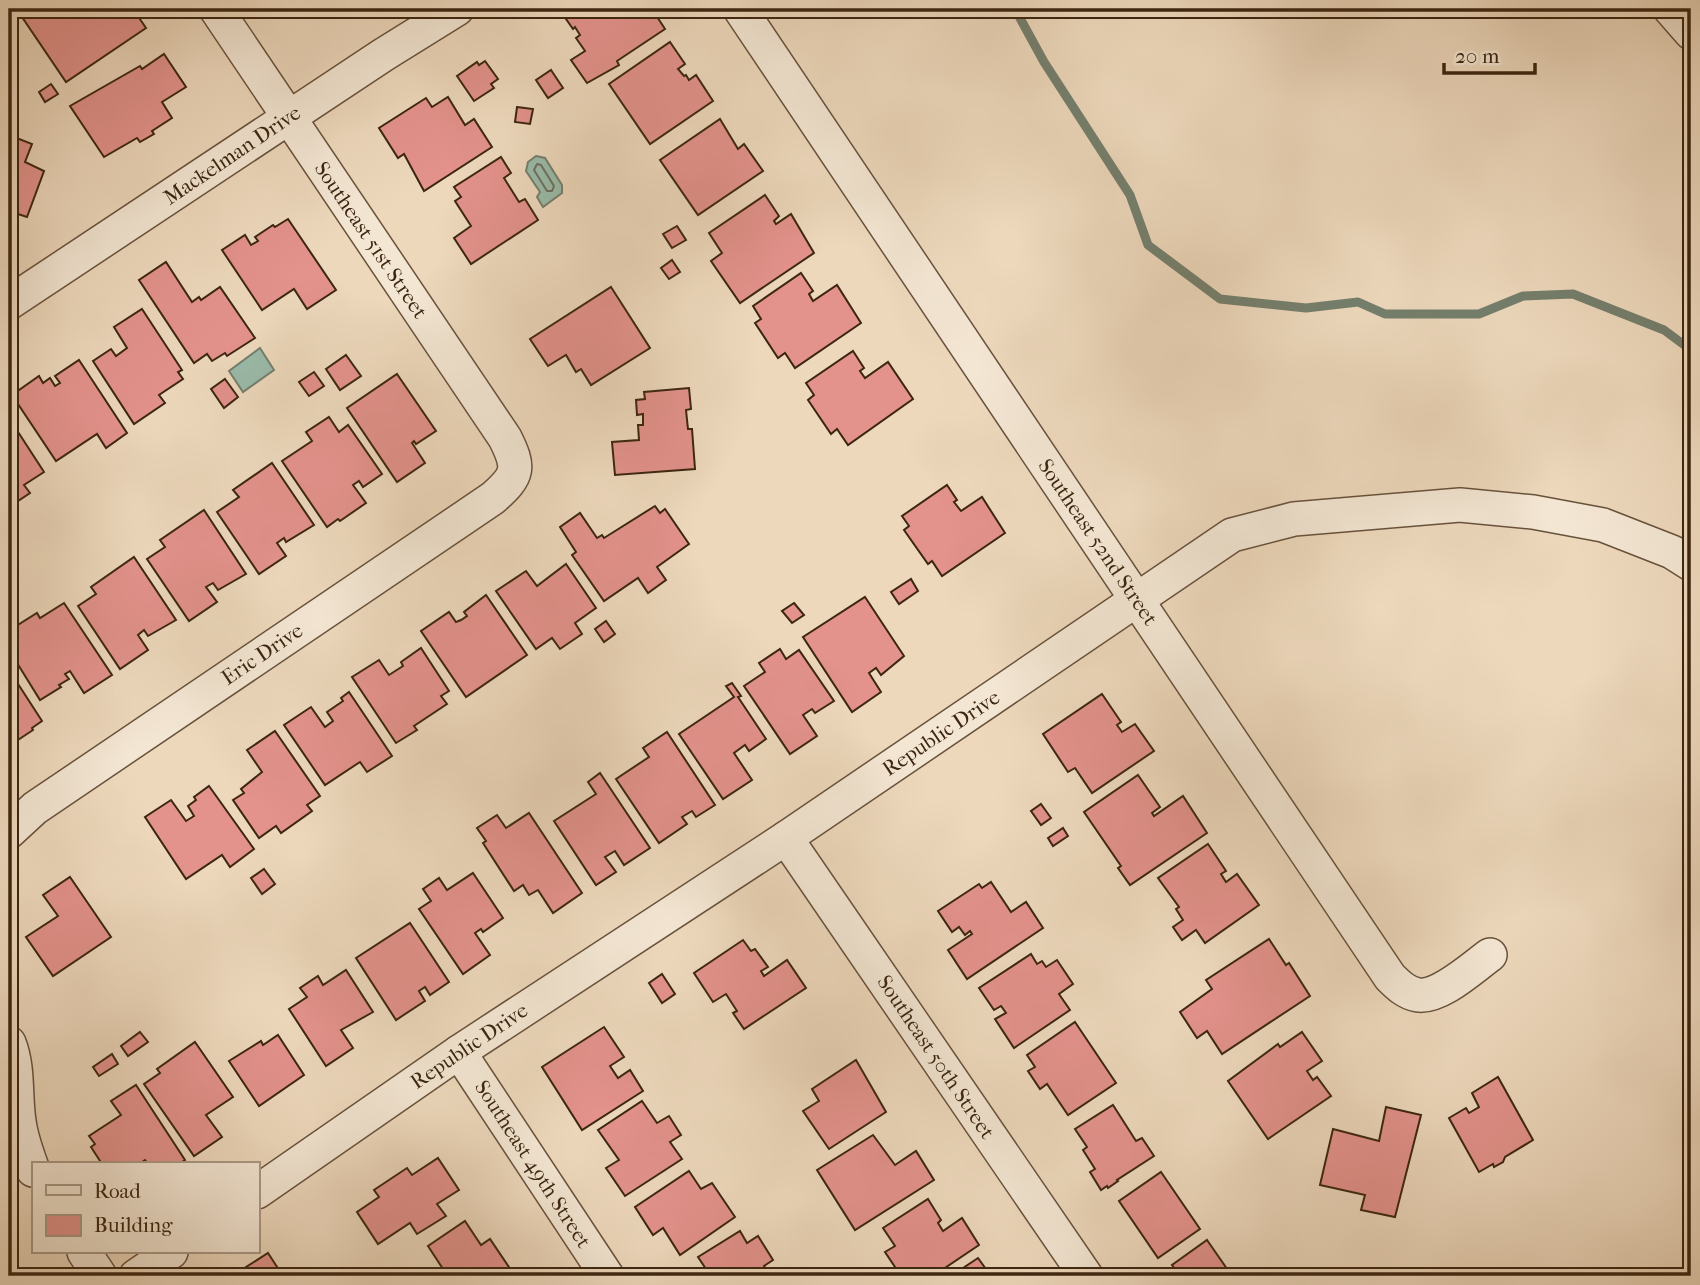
<svg xmlns="http://www.w3.org/2000/svg" width="1700" height="1285" font-family="'IM FELL French Canon',serif">
<style>
.water{fill:#9abbaa;stroke:#747f6d;stroke-width:2}
.lines{fill:none;stroke-linecap:round;stroke-linejoin:round}
.shore{stroke:#6b705e;stroke-width:2}
.stream{stroke:#747f6d;stroke-width:9}
.building{fill:#e3928c;stroke:#3c2611;stroke-width:2}
.minor-casing{stroke:#68523c;stroke-width:36}
.minor{stroke:#f3e6d3;stroke-width:33}
.labels{text-anchor:middle;dominant-baseline:central;stroke-width:6;stroke-linejoin:round;paint-order:stroke}
.street-label{font-size:21px;fill:#3c2611;stroke:#f3e6d3}
</style>
<rect width="100%" height="100%" fill="#edd8bc"/>
<filter id="stains"><feTurbulence type="fractalNoise" baseFrequency=".00286" numOctaves="4"/><feColorMatrix values="0 0 0 0 .2 0 0 0 0 .09 0 0 0 0 .02 0 0 0 .5 -.17"/></filter>
<radialGradient id="worn" r=".72"><stop offset=".6" stop-color="#630" stop-opacity="0"/><stop offset="1" stop-color="#630" stop-opacity=".3"/></radialGradient>
<g class="water">
<path d="M536,156L545,158L562,185V193L543,207L537,197L540,192L526,171L528,162Z"/>
<path d="M260,348L274,370L243,392L229,371Z"/>
</g>
<g class="lines">
<path class="shore" d="M537,164L541,165L554,186L552,191H547L534,170Z"/>
<path class="stream" d="M1015,9L1044,62L1130,195L1148,245L1220,299L1306,308L1358,302L1385,314H1479L1523,296L1573,294L1664,330L1691,350"/>
</g>
<g class="building">
<path d="M35,9H105L107,13L113,9H133L146,28L66,82L22,17Z"/>
<path d="M559,9H627L630,13L637,9H652L665,29L617,61L619,65L587,83L571,60L585,51L576,38L580,35L575,27L573,29Z"/>
<path d="M670,42L685,64L678,69L684,76L686,75L689,80L696,75L713,101L650,144L609,84Z"/>
<path d="M164,54L186,87L162,102L172,118L152,131L154,134L140,142L137,138L104,157L70,106L140,66L142,69Z"/>
<path d="M485,61L498,79L491,84L494,88L474,101L457,76L477,62L479,65Z"/>
<path d="M551,70L563,88L548,98L536,80Z"/>
<path d="M51,84L58,94L45,102L39,92Z"/>
<path d="M448,97L465,125L474,119L492,147L424,191L404,154L398,158L379,128L426,98L432,107Z"/>
<path d="M517,107L533,109L530,124L515,122Z"/>
<path d="M720,119L738,149L744,144L763,171L698,215L660,160Z"/>
<path d="M9,135L32,144L25,162L44,171L27,217L18,214L15,221L9,218Z"/>
<path d="M501,157L511,173L504,178L519,202L525,199L538,220L471,264L454,238L471,226L455,201L461,197L454,187Z"/>
<path d="M765,195L779,216L774,221L776,224L791,214L814,253L740,303L711,261L722,253L709,233Z"/>
<path d="M288,219L336,290L307,309L294,289L262,310L222,250L245,235L251,245L258,241L255,237L273,225L275,227Z"/>
<path d="M677,226L686,240L672,248L663,234Z"/>
<path d="M672,260L680,272L669,279L661,268Z"/>
<path d="M166,262L192,302L199,297L201,300L220,287L255,338L227,356L225,353L212,361L207,354L194,363L139,280Z"/>
<path d="M801,273L813,291L809,294L813,301L837,285L861,323L795,368L785,353L778,358L755,323L761,319L753,306Z"/>
<path d="M611,287L650,348L591,385L581,369L576,372L566,355L548,366L530,339Z"/>
<path d="M142,309L182,370L178,372L183,379L159,395L165,403L134,424L93,361L111,349L116,356L127,348L114,327Z"/>
<path d="M853,351L864,368L860,371L865,378L888,362L913,399L848,445L837,429L831,434L808,400L814,395L806,383Z"/>
<path d="M346,355L361,376L340,390L326,369Z"/>
<path d="M79,360L127,433L106,448L97,434L56,461L12,395L39,376L43,383L50,378L55,386L60,383L55,376Z"/>
<path d="M314,372L324,386L309,396L299,382Z"/>
<path d="M397,374L436,431L416,444L414,441L412,443L425,463L397,482L347,408Z"/>
<path d="M225,379L238,397L224,408L211,389Z"/>
<path d="M689,388L691,409L686,410L688,429H692L695,469L615,475L612,442L639,440L638,425H643V414L637,415L636,400L645,399L644,392Z"/>
<path d="M329,417L339,432L348,425L382,474L363,487L359,481L353,485L366,503L340,521L338,519L327,527L282,461L312,441L306,432Z"/>
<path d="M9,418L44,472L24,485L30,493L12,505L9,499Z"/>
<path d="M272,463L314,525L286,542L284,538L277,543L286,556L259,574L217,512L239,497L233,490Z"/>
<path d="M947,485L957,500L954,502L961,511L982,497L1005,533L942,576L932,561L928,564L904,530L909,526L902,516Z"/>
<path d="M655,506L660,513L665,509L689,544L657,567L666,580L648,593L638,578L604,601L572,555L576,552L560,527L580,513L597,538L602,535L604,538Z"/>
<path d="M204,510L246,574L218,590L213,583L206,587L217,602L189,621L147,559L165,547L160,540Z"/>
<path d="M134,557L176,620L148,636L144,630L138,635L148,650L120,669L78,606L96,594L91,587Z"/>
<path d="M566,564L596,608L575,623L582,634L560,649L552,638L536,649L496,591L526,571L537,586Z"/>
<path d="M911,579L918,591L899,604L891,592Z"/>
<path d="M486,595L527,655L466,697L421,631L449,612L456,622L461,620L467,616L464,612Z"/>
<path d="M865,597L904,656L881,675L876,668L869,673L881,692L852,712L803,637Z"/>
<path d="M64,603L112,675L84,693L70,671L65,674L69,679L59,685L61,687L40,700L9,650V640L18,635L13,628L37,613L40,618Z"/>
<path d="M794,603L804,615L792,623L782,611Z"/>
<path d="M606,621L615,634L604,642L595,629Z"/>
<path d="M421,648L449,691L441,696L447,704L414,726L417,730L396,743L352,677L379,660L389,675L403,666L401,662Z"/>
<path d="M780,649L786,659L799,650L834,701L815,713L812,709L803,715L817,736L790,754L744,686L765,672L759,663Z"/>
<path d="M9,670L42,721L32,728L33,730L9,746Z"/>
<path d="M732,683L741,696L738,697L766,739L749,751L745,745L734,753L752,780L723,799L679,734L734,697L726,686Z"/>
<path d="M349,692L392,756L367,772L360,762L325,785L284,725L311,707L325,727L333,721L327,712L343,701L341,698Z"/>
<path d="M1102,694L1121,722L1117,725L1122,732L1135,724L1154,751L1092,793L1075,768L1068,772L1043,734Z"/>
<path d="M275,731L320,796L307,805L312,811L281,833L276,826L259,838L233,800L244,793L241,789L262,772L247,750Z"/>
<path d="M667,732L715,805L696,817L692,811L682,817L687,824L659,843L616,779L649,757L643,748Z"/>
<path d="M600,773L650,848L624,865L615,851L605,857L616,872L596,885L554,821L596,794L588,782Z"/>
<path d="M1138,775L1160,807L1152,813L1154,816L1183,796L1207,833L1130,885L1118,868L1121,866L1084,812Z"/>
<path d="M209,786L254,849L230,867L222,855L186,879L145,817L171,800L186,821L194,816L188,806L196,800L194,797Z"/>
<path d="M1041,804L1051,818L1041,825L1031,811Z"/>
<path d="M529,813L582,893L553,913L538,890L529,895L523,885L514,891L483,843L486,841L477,828L497,815L506,828Z"/>
<path d="M1063,828L1068,836L1053,846L1048,838Z"/>
<path d="M1208,844L1226,871L1221,874L1226,882L1237,874L1259,905L1205,943L1196,930L1182,940L1173,927L1183,920L1176,909L1179,907L1158,878Z"/>
<path d="M264,869L275,884L262,894L251,878Z"/>
<path d="M473,873L503,918L483,932L481,929L475,933L490,955L463,974L419,909L431,901L423,889L439,878L447,890Z"/>
<path d="M70,877L111,937L53,976L26,937L58,916L43,895Z"/>
<path d="M991,882L1011,912L1026,902L1043,928L967,979L948,950L972,934L970,931L965,935L959,927L952,932L938,911L979,884L982,888Z"/>
<path d="M410,923L449,982L430,995L425,987L419,991L425,1001L396,1020L356,958Z"/>
<path d="M1269,939L1286,965L1289,963L1310,996L1222,1054L1207,1031L1197,1038L1180,1012L1212,989L1206,980Z"/>
<path d="M743,940L751,951L755,949L768,967L761,971L764,976L787,960L806,988L744,1029L733,1013L737,1011L726,994L713,1002L694,973Z"/>
<path d="M1031,954L1037,964L1042,961L1046,967L1057,960L1073,984L1059,994L1070,1010L1014,1048L995,1019L1006,1013L1001,1006L994,1010L979,988Z"/>
<path d="M346,970L373,1012L341,1030L353,1048L326,1066L289,1009L307,997L300,988L318,976L323,985Z"/>
<path d="M662,974L675,994L662,1003L649,983Z"/>
<path d="M1075,1022L1116,1083L1068,1115L1047,1084L1040,1089L1028,1071L1035,1067L1027,1055Z"/>
<path d="M604,1027L624,1057L610,1066L618,1078L630,1070L643,1091L582,1130L542,1067Z"/>
<path d="M140,1032L148,1042L128,1056L121,1046Z"/>
<path d="M1302,1032L1322,1061L1307,1071L1313,1080L1317,1077L1331,1096L1268,1139L1228,1081L1278,1044L1280,1047Z"/>
<path d="M278,1035L304,1075L259,1106L229,1061L261,1041L263,1045Z"/>
<path d="M195,1042L233,1097L206,1115L222,1137L194,1156L144,1084L160,1073L157,1069Z"/>
<path d="M112,1054L118,1064L99,1076L93,1067Z"/>
<path d="M856,1060L886,1112L829,1149L803,1111L819,1101L812,1089Z"/>
<path d="M1498,1077L1533,1140L1505,1157L1503,1162L1494,1167L1493,1164L1479,1172L1449,1118L1466,1108L1469,1113L1479,1107L1472,1093Z"/>
<path d="M136,1085L185,1160L179,1164H148L145,1160L139,1164H102L91,1147L95,1144L89,1136L121,1115L111,1101Z"/>
<path d="M642,1101L657,1123L669,1116L681,1135L670,1142L682,1159L625,1196L606,1168L619,1160L598,1130Z"/>
<path d="M1113,1105L1136,1141L1142,1138L1154,1156L1117,1180L1118,1181L1108,1188L1107,1186L1101,1190L1090,1172L1095,1169L1083,1150L1087,1147L1075,1129Z"/>
<path d="M1386,1107L1421,1115L1395,1217L1361,1210L1365,1195L1320,1185L1333,1129L1379,1141Z"/>
<path d="M873,1135L895,1165L916,1151L934,1180L855,1230L817,1170Z"/>
<path d="M438,1158L459,1190L437,1204L446,1216L417,1234L410,1223L378,1244L357,1212L379,1197L374,1190L407,1168L412,1175Z"/>
<path d="M689,1171L701,1189L712,1183L735,1217L680,1255L663,1228L653,1235L635,1207Z"/>
<path d="M1161,1172L1200,1229L1158,1258L1119,1201Z"/>
<path d="M928,1199L941,1220L938,1223L943,1231L962,1218L979,1245L933,1276H901L885,1252L895,1246L883,1228Z"/>
<path d="M465,1221L481,1245L490,1239L515,1276H439L445,1272L428,1246Z"/>
<path d="M740,1231L747,1243L758,1236L773,1260L764,1266L771,1276H715L713,1273L710,1275L698,1257Z"/>
<path d="M1207,1240L1232,1276H1180L1172,1265Z"/>
<path d="M268,1253L283,1276H232Z"/>
<path d="M978,1258L991,1276H951Z"/>
</g>
<g class="lines">
<defs>
<g id="minor">
<path d="M740,9L1390,977C1398,985 1406,993 1418,995C1440,998 1473,967 1490,955"/>
<path d="M1670,9L1691,33"/>
<path d="M9,303L383,55L457,9"/>
<path d="M9,832L35,808L493,498C519,475 520,468 505,438L216,9"/>
<path d="M786,838L1086,1276"/>
<path d="M9,1043C19,1068 15,1096 19,1121C21,1138 27,1154 33,1170"/>
<path d="M459,1052L607,1276"/>
<path d="M257,1192L459,1052L786,838L1232,535L1294,519L1460,505L1533,512L1603,525L1672,552L1691,564"/>
<path d="M84,1252L100,1276"/>
<path d="M136,1276L171,1252"/>
</g>
</defs>
<use href="#minor" class="minor-casing"/>
<use href="#minor" class="minor"/>
</g>
<g class="labels">
<g class="street-label">
<text transform="translate(232 155) rotate(-34)">Mackelman Drive</text>
<text transform="translate(371 240) rotate(56)">Southeast 51st Street</text>
<text transform="translate(1098 542) rotate(56)">Southeast 52nd Street</text>
<text transform="translate(262 654) rotate(-34)">Eric Drive</text>
<text transform="translate(941 733) rotate(-34)">Republic Drive</text>
<text transform="translate(469 1046) rotate(-34)">Republic Drive</text>
<text transform="translate(936 1057) rotate(56)">Southeast 50th Street</text>
<text transform="translate(533 1164) rotate(57)">Southeast 49th Street</text>
</g>
</g>
<rect width="1700" height="1285" fill="none" stroke="#edd8bc" stroke-width="35"/>
<rect x="10" y="10" width="1679" height="1264" fill="none" stroke="#3c2611" stroke-width="3.5"/>
<rect x="18" y="18" width="1665" height="1250" fill="none" stroke="#3c2611" stroke-width="2"/>
<rect x="32" y="1162" width="228" height="91" fill="#f3e6d3" stroke="#aa9985" stroke-width="2"/>
<rect x="46" y="1185" width="35" height="10" fill="#f3e6d3" stroke="#aa9985" stroke-width="2"/>
<text x="94" y="1198" font-size="21" fill="#3c2611">Road</text>
<rect x="46" y="1215" width="35" height="21" fill="#e3928c" stroke="#aa9985" stroke-width="2"/>
<text x="94" y="1232" font-size="21" fill="#3c2611">Building</text>
<path d="M1444 63v10h91v-10" fill="none" stroke="#3c2611" stroke-width="3.5"/>
<text x="1455" y="63" font-size="21" fill="#3c2611" stroke="#f3e6d3" stroke-width="5" paint-order="stroke">20 m</text>
<rect width="100%" height="100%" filter="url(#stains)"/>
<rect width="100%" height="100%" fill="url(#worn)"/>
</svg>
